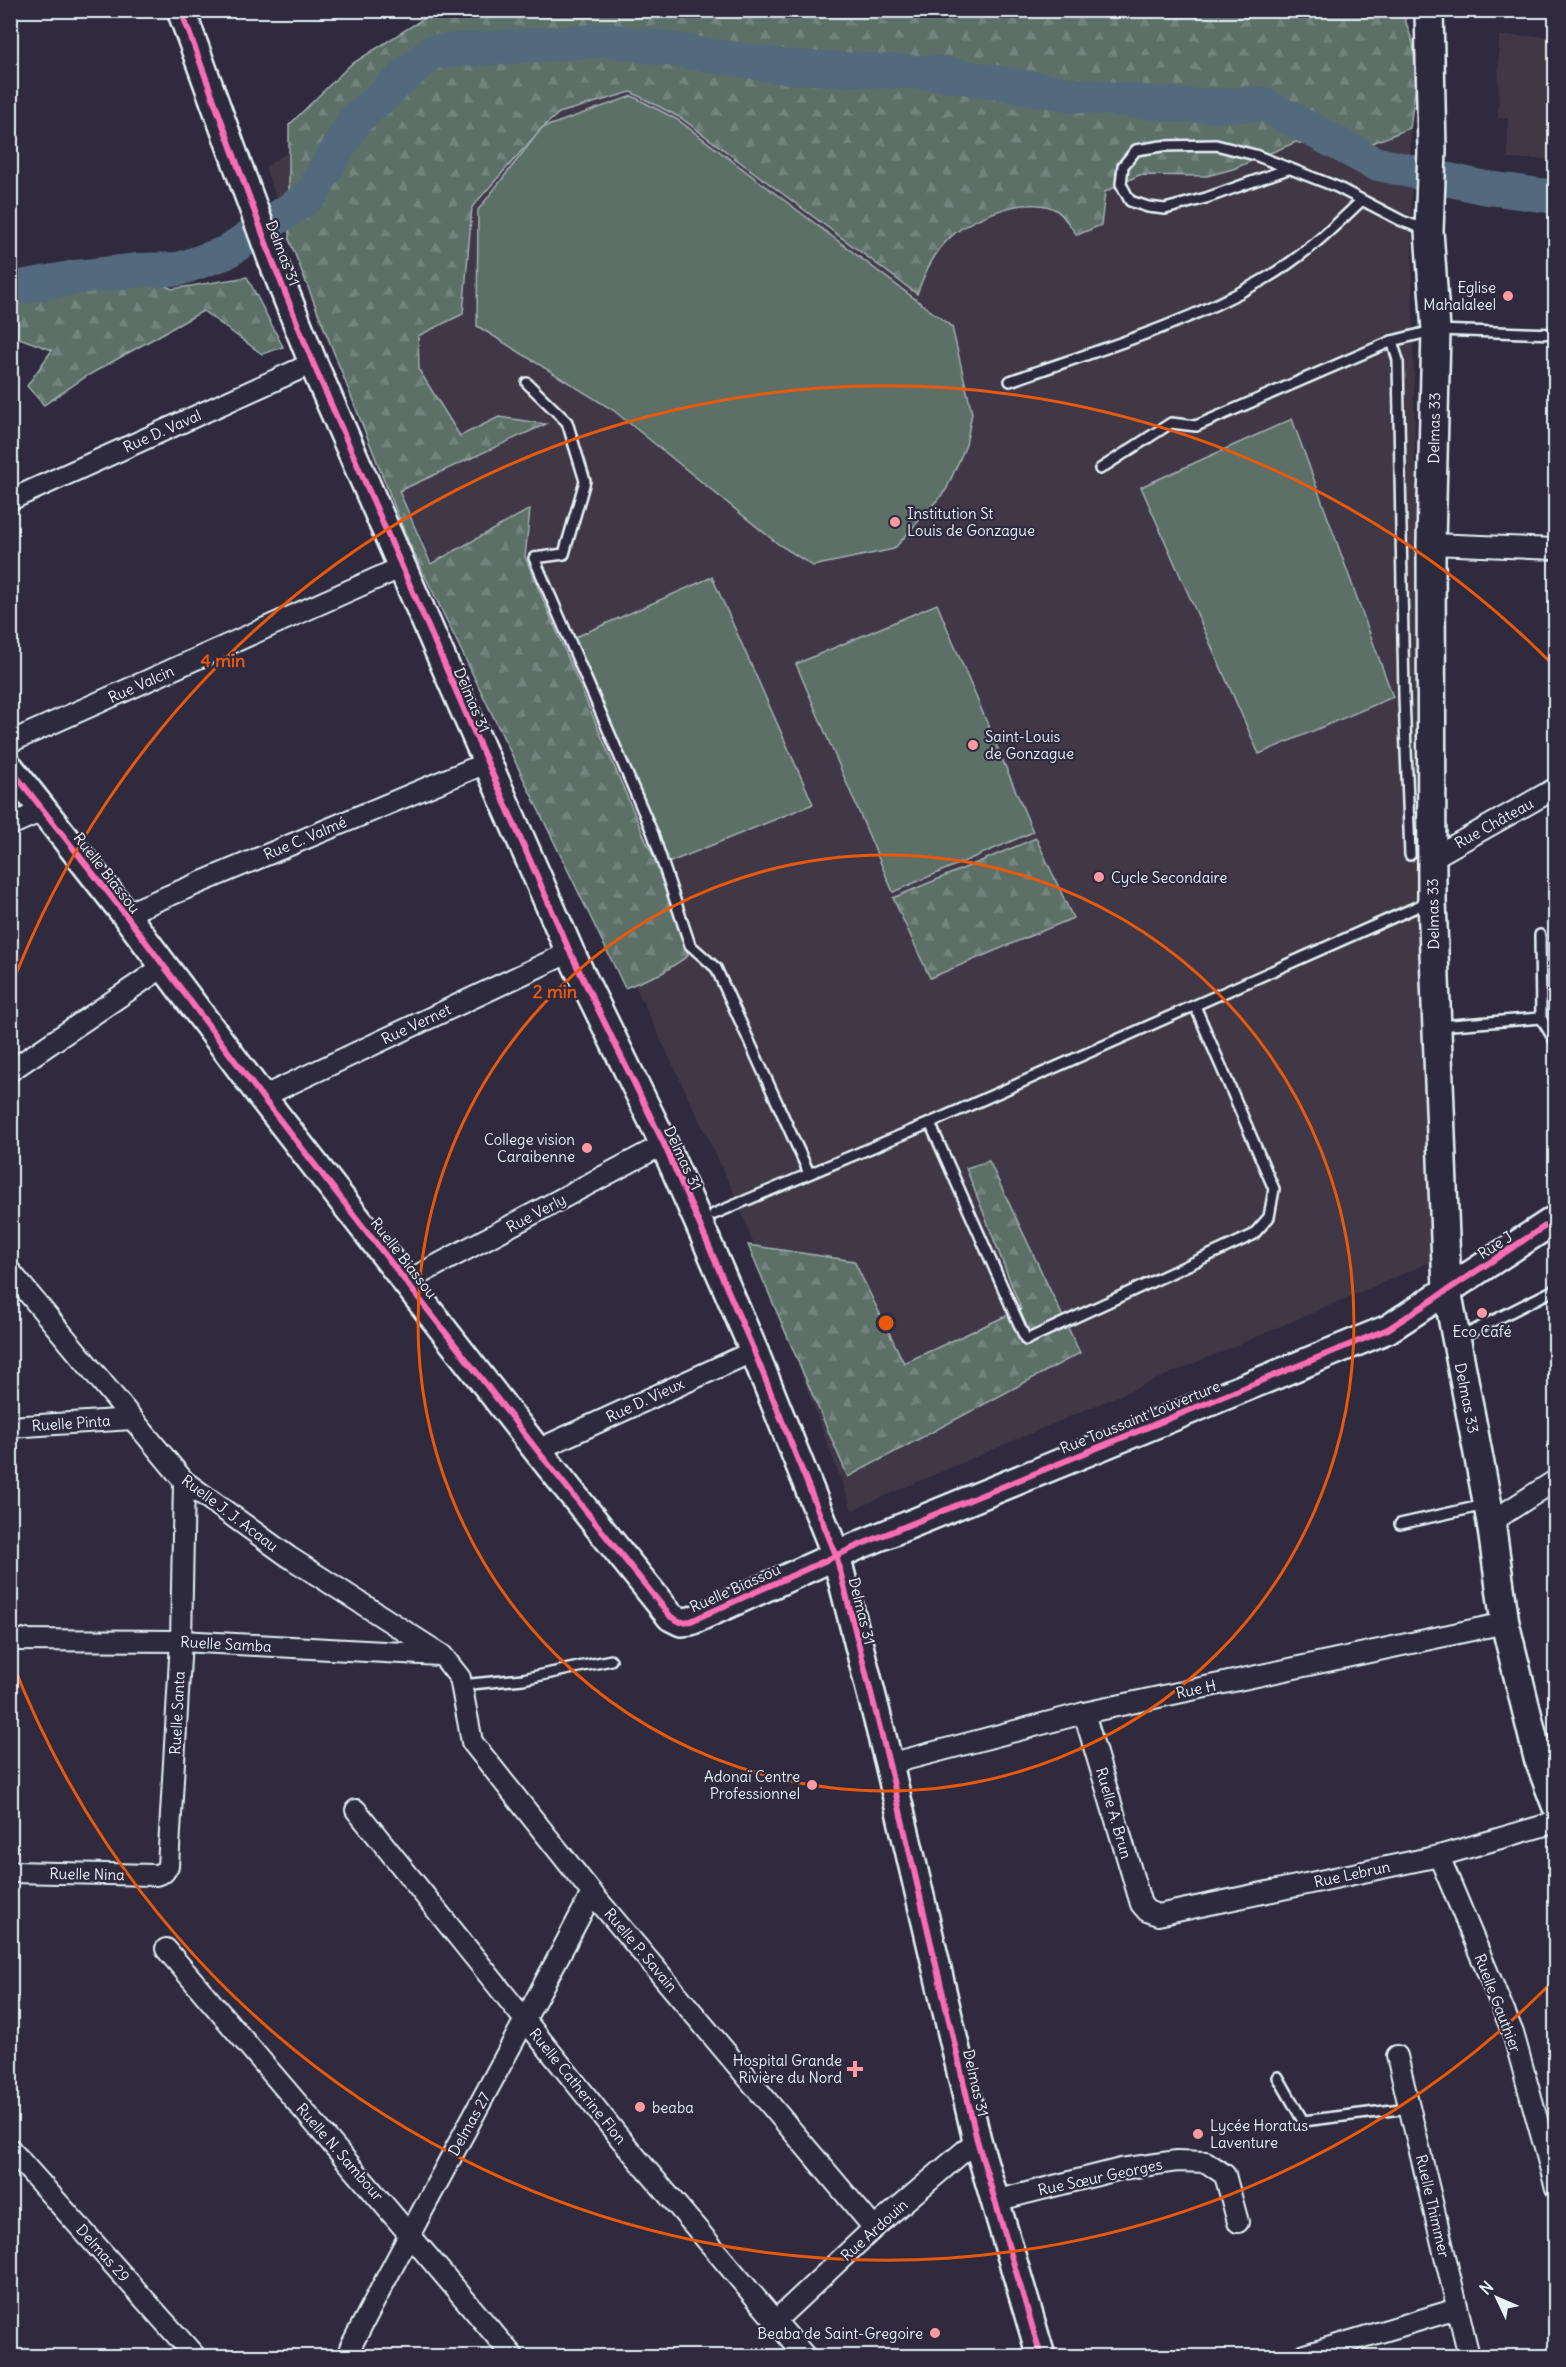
<svg xmlns="http://www.w3.org/2000/svg" width="1566" height="2367" font-family="Delius,sans-serif">
<style>
.built{fill:#413746}
.forest{fill:url(#forest-firs);stroke:#a2b0b0;stroke-width:1.5}
.garden{fill:#5b6f68;stroke:#a2b0b0;stroke-width:1.5}
.lines{fill:none;stroke-linecap:round;stroke-linejoin:round}
.river{stroke:#53697e;stroke-width:34}
.lane-casing{stroke:#e8f1f8;stroke-width:14}
.street-casing{stroke:#e8f1f8;stroke-width:24}
.secondary-casing{stroke:#e8f1f8;stroke-width:32}
.lane{stroke:#2f2a3d;stroke-width:9}
.street{stroke:#2f2a3d;stroke-width:20}
.secondary{stroke:#2f2a3d;stroke-width:27}
.cycleway-casing{stroke:#2f2a3d;stroke-width:10}
.cycleway{stroke:#f96db3;stroke-width:6}
.ring{fill:none;stroke:#e8590c;stroke-width:3}
.poi-dot{fill:#ff9aa2;stroke:#2f2a3d;stroke-width:2}
.labels{text-anchor:middle;dominant-baseline:central;stroke-width:4.5;stroke-linejoin:round;paint-order:stroke}
.street-label{font-size:15px;fill:#e8f1f8;stroke:#2f2a3d}
.poi-label{font-size:15px;fill:#e8f1f8;stroke:#2f2a3d;text-anchor:end}
.centre{fill:#e8590c;stroke:#2f2a3d;stroke-width:3}
.ring-label{font-size:18px;text-anchor:middle;font-weight:bold;fill:#e8590c;stroke:#2f2a3d;stroke-width:4.5;stroke-linejoin:round;paint-order:stroke}
</style>
<defs>
<pattern id="forest-firs" width="22" height="20" patternUnits="userSpaceOnUse" patternTransform="scale(1.5)"><rect width="22" height="20" fill="#5b6f68"/><path d="M5 1l3.5 6h-7zM16 11l3.5 6h-7z" fill="#73847e"/></pattern>
</defs>
<rect width="100%" height="100%" fill="#2f2a3d"/>
<filter id="ink" filterUnits="userSpaceOnUse"><feTurbulence type="fractalNoise" baseFrequency=".0167" numOctaves="2"/><feDisplacementMap in="SourceGraphic" scale="12" xChannelSelector="R" yChannelSelector="G"/><feConvolveMatrix kernelMatrix="1 2 1 2 8 2 1 2 1" color-interpolation-filters="sRGB"/></filter>
<g filter="url(#ink)">
<g class="built">
<path d="M1342,10L1409,23L1415,464L1447,1255L852,1510L735,1195L324,334L265,167L501,11Z"/>
<path d="M1499,36H1555V159H1508V118H1498Z"/>
</g>
<g class="forest">
<path d="M437,10L1402,11L1413,43L1416,83L1410,128L1343,155L1296,142L1233,169L1207,176L1139,175L1105,192L1101,225L1077,235C1071,228 1064,215 1056,210C1045,203 1023,204 1011,207C958,222 935,242 917,294L681,118L631,92L559,113L542,128L472,207L463,314L418,336L419,370L460,436L499,417L546,424L399,491L431,564L530,509L525,557L646,841L680,912L688,956L662,973L625,988L409,543L289,239V125L350,65Z"/>
<path d="M142,275L172,289L247,277L283,347L262,354L203,311L87,376L44,405L27,386L52,350L11,335V297L78,280Z"/>
<path d="M1036,838L1073,918L930,978L893,898Z"/>
<path d="M989,1161L1080,1353L848,1477L748,1245L854,1261L904,1363L1021,1309L966,1168Z"/>
</g>
<g class="garden">
<path d="M632,96L678,120L952,327L972,413L966,445L946,490L894,549L813,566L778,544L613,410L477,326L478,210L542,128Z"/>
<path d="M1292,419L1393,697L1259,754L1141,487Z"/>
<path d="M712,577L813,804L668,863L569,640Z"/>
<path d="M937,604L1033,832L893,892L796,664Z"/>
</g>
<g class="lines">
<path class="river" d="M10,289L76,277L139,270L179,269L225,253L310,196L355,120L432,52L608,40L788,67L939,73L1074,95L1187,106L1263,104L1374,163L1481,187L1556,197"/>
<defs>
<g id="lane">
<path d="M1288,169L1206,198L1165,209L1148,207L1130,201L1121,184L1123,166L1136,150L1162,146L1216,145L1255,155L1337,187L1402,221L1427,230"/>
<path d="M1392,341L1398,360L1404,696L1410,855"/>
<path d="M1010,381C1095,351 1183,326 1261,281C1299,260 1331,230 1361,201"/>
<path d="M527,383L567,422L585,481L564,554L534,558L653,834L690,945L716,968L809,1173"/>
<path d="M1100,469L1171,423L1196,426L1392,341L1436,330L1556,334"/>
<path d="M1540,935L1541,1018"/>
<path d="M1439,1026L1541,1018L1556,1043"/>
<path d="M930,1123L1026,1340L1253,1235L1269,1217L1274,1189L1195,1006"/>
<path d="M714,1214L930,1123L1430,901"/>
<path d="M1549,1226L1556,1241"/>
<path d="M1459,1338L1556,1289"/>
<path d="M1400,1524L1485,1505"/>
<path d="M461,1685L523,1679L611,1660"/>
<path d="M1278,2077L1303,2121L1409,2108"/>
</g>
<g id="street">
<path d="M10,500L313,363"/>
<path d="M1431,544L1556,549"/>
<path d="M10,742L402,567"/>
<path d="M10,825L42,811"/>
<path d="M1432,858L1556,788"/>
<path d="M125,914L486,763"/>
<path d="M10,1071L163,967"/>
<path d="M262,1097L570,952"/>
<path d="M10,1271L184,1481L289,1557L442,1655L460,1678L472,1742L592,1893L874,2228"/>
<path d="M407,1281L664,1144"/>
<path d="M10,1427L132,1419"/>
<path d="M537,1450L754,1351"/>
<path d="M1491,1522L1556,1480"/>
<path d="M10,1640L181,1641L439,1655"/>
<path d="M1084,1713L1141,1904L1147,1911L1158,1915L1439,1856L1556,1822"/>
<path d="M1538,1758L1556,1747"/>
<path d="M889,1764L1084,1713L1505,1623"/>
<path d="M356,1810L619,2137L805,2356"/>
<path d="M1439,1856L1513,2033L1556,2188"/>
<path d="M10,1872L156,1875L164,1872L168,1866L181,1641L184,1481"/>
<path d="M166,1949L513,2356"/>
<path d="M1397,2056L1469,2356"/>
<path d="M10,2149L195,2356"/>
<path d="M995,2201L1121,2169L1177,2161L1206,2162L1225,2175L1238,2222"/>
<path d="M774,2322L874,2228L977,2140"/>
<path d="M349,2356L350,2348C429,2195 513,2045 592,1893"/>
<path d="M1301,2356L1457,2309"/>
</g>
<g id="secondary">
<path d="M181,10L273,262L313,363L570,952L664,1144L698,1221L754,1351L836,1555L889,1764L977,2140L1041,2356"/>
<path d="M1429,10L1432,150L1429,231L1436,330L1431,544L1432,900L1447,1290L1491,1522L1505,1623L1538,1758L1556,1805"/>
<path d="M10,768L125,914L262,1097L537,1450L671,1617L681,1622L691,1621L862,1544L1388,1329L1556,1219"/>
</g>
</defs>
<use href="#lane" class="lane-casing"/>
<use href="#street" class="street-casing"/>
<use href="#secondary" class="secondary-casing"/>
<use href="#lane" class="lane"/>
<use href="#street" class="street"/>
<use href="#secondary" class="secondary"/>
<defs>
<g id="cycleway">
<path d="M181,10L273,262L313,363L570,952L664,1144L698,1221L754,1351L836,1555L889,1764L977,2140L1041,2356"/>
<path d="M10,768L125,914L262,1097L537,1450L671,1617L681,1622L691,1621L862,1544L1388,1329L1556,1219"/>
</g>
</defs>
<use href="#cycleway" class="cycleway-casing"/>
<use href="#cycleway" class="cycleway"/>
</g>
</g>
<g class="ring">
<circle cx="886" cy="1323" r="468"/>
<path d="M1554 1980A937 937 0 0 1 11 1659M11 987A937 937 0 0 1 1554 666"/>
</g>
<g class="poi-dot">
<circle cx="1508" cy="296" r="6"/>
<circle cx="895" cy="522" r="6"/>
<circle cx="973" cy="745" r="6"/>
<circle cx="1099" cy="877" r="6"/>
<circle cx="587" cy="1148" r="6"/>
<circle cx="1482" cy="1313" r="6"/>
<circle cx="812" cy="1785" r="6"/>
<path d="M852 2060h6v6h6v6h-6v6h-6v-6h-6v-6h6z"/>
<circle cx="640" cy="2107" r="6"/>
<circle cx="1198" cy="2134" r="6"/>
<circle cx="935" cy="2333" r="6"/>
</g>
<g class="labels">
<g class="street-label">
<text transform="translate(283 253) rotate(69)">Delmas 31</text>
<text transform="translate(1434 428) rotate(-89)">Delmas 33</text>
<text transform="translate(162 431) rotate(-24)">Rue D. Vaval</text>
<text transform="translate(141 684) rotate(-24)">Rue Valcin</text>
<text transform="translate(472 700) rotate(67)">Delmas 31</text>
<text transform="translate(1494 823) rotate(-29)">Rue Château</text>
<text transform="translate(305 838) rotate(-23)">Rue C. Valmé</text>
<text transform="translate(107 873) rotate(52)">Ruelle Biassou</text>
<text transform="translate(1433 914) rotate(-91)">Delmas 33</text>
<text transform="translate(416 1024) rotate(-25)">Rue Vernet</text>
<text transform="translate(683 1158) rotate(65)">Delmas 31</text>
<text transform="translate(536 1213) rotate(-28)">Rue Verly</text>
<text transform="translate(1495 1245) rotate(-33)">Rue J</text>
<text transform="translate(404 1258) rotate(52)">Ruelle Biassou</text>
<text transform="translate(1467 1398) rotate(79)">Delmas 33</text>
<text transform="translate(645 1400) rotate(-25)">Rue D. Vieux</text>
<text transform="translate(1140 1417) rotate(-22)">Rue Toussaint Louverture</text>
<text transform="translate(71 1423) rotate(-4)">Ruelle Pinta</text>
<text transform="translate(230 1513) rotate(37)">Ruelle J. J. Acaau</text>
<text transform="translate(735 1588) rotate(-24)">Ruelle Biassou</text>
<text transform="translate(862 1611) rotate(76)">Delmas 31</text>
<text transform="translate(226 1644) rotate(3)">Ruelle Samba</text>
<text transform="translate(1196 1689) rotate(-12)">Rue H</text>
<text transform="translate(177 1713) rotate(-87)">Ruelle Santa</text>
<text transform="translate(1114 1813) rotate(74)">Ruelle A. Brun</text>
<text transform="translate(87 1874) rotate(1)">Ruelle Nina</text>
<text transform="translate(1352 1874) rotate(-12)">Rue Lebrun</text>
<text transform="translate(641 1950) rotate(50)">Ruelle P. Savain</text>
<text transform="translate(1498 2003) rotate(69)">Ruelle Gauthier</text>
<text transform="translate(976 2083) rotate(77)">Delmas 31</text>
<text transform="translate(578 2086) rotate(51)">Ruelle Catherine Flon</text>
<text transform="translate(469 2124) rotate(-61)">Delmas 27</text>
<text transform="translate(340 2152) rotate(49)">Ruelle N. Sambour</text>
<text transform="translate(1100 2177) rotate(-12)">Rue Sœur Georges</text>
<text transform="translate(1433 2206) rotate(77)">Ruelle Thimmer</text>
<text transform="translate(874 2230) rotate(-42)">Rue Ardouin</text>
<text transform="translate(103 2253) rotate(48)">Delmas 29</text>
</g>
<g class="poi-label">
<text x="1496" y="287">Eglise<tspan x="1496" dy="17">Mahalaleel</tspan></text>
<text x="907" y="513" text-anchor="start">Institution St<tspan x="907" dy="17">Louis de Gonzague</tspan></text>
<text x="985" y="736" text-anchor="start">Saint-Louis<tspan x="985" dy="17">de Gonzague</tspan></text>
<text x="1111" y="877" text-anchor="start">Cycle Secondaire</text>
<text x="575" y="1139">College vision<tspan x="575" dy="17">Caraibenne</tspan></text>
<text x="1482" y="1331" text-anchor="middle">Eco Café</text>
<text x="800" y="1776">Adonaï Centre<tspan x="800" dy="17">Professionnel</tspan></text>
<text x="842" y="2060">Hospital Grande<tspan x="842" dy="17">Rivière du Nord</tspan></text>
<text x="652" y="2107" text-anchor="start">beaba</text>
<text x="1210" y="2125" text-anchor="start">Lycée Horatus<tspan x="1210" dy="17">Laventure</tspan></text>
<text x="923" y="2333">Beaba de Saint-Gregoire</text>
</g>
</g>
<circle cx="886" cy="1323" r="9" class="centre"/>
<g class="ring-label">
<text x="223" y="667">4 min</text>
<text x="555" y="998">2 min</text>
</g>
<rect width="1566" height="2367" fill="none" stroke="#2f2a3d" stroke-width="36"/>
<rect x="18" y="18" width="1530" height="2331" fill="none" stroke="#e8f1f8" stroke-width="2" filter="url(#ink)"/>
<g transform="translate(1497 2298) rotate(314)" stroke="#2f2a3d" stroke-width="4.5" paint-order="stroke">
<path d="M0-4.5L10 22L0 15L-10 22Z" fill="#e8f1f8"/>
<text y="-9" font-size="16" font-weight="bold" text-anchor="middle" fill="#e8f1f8">N</text>
</g>
</svg>
